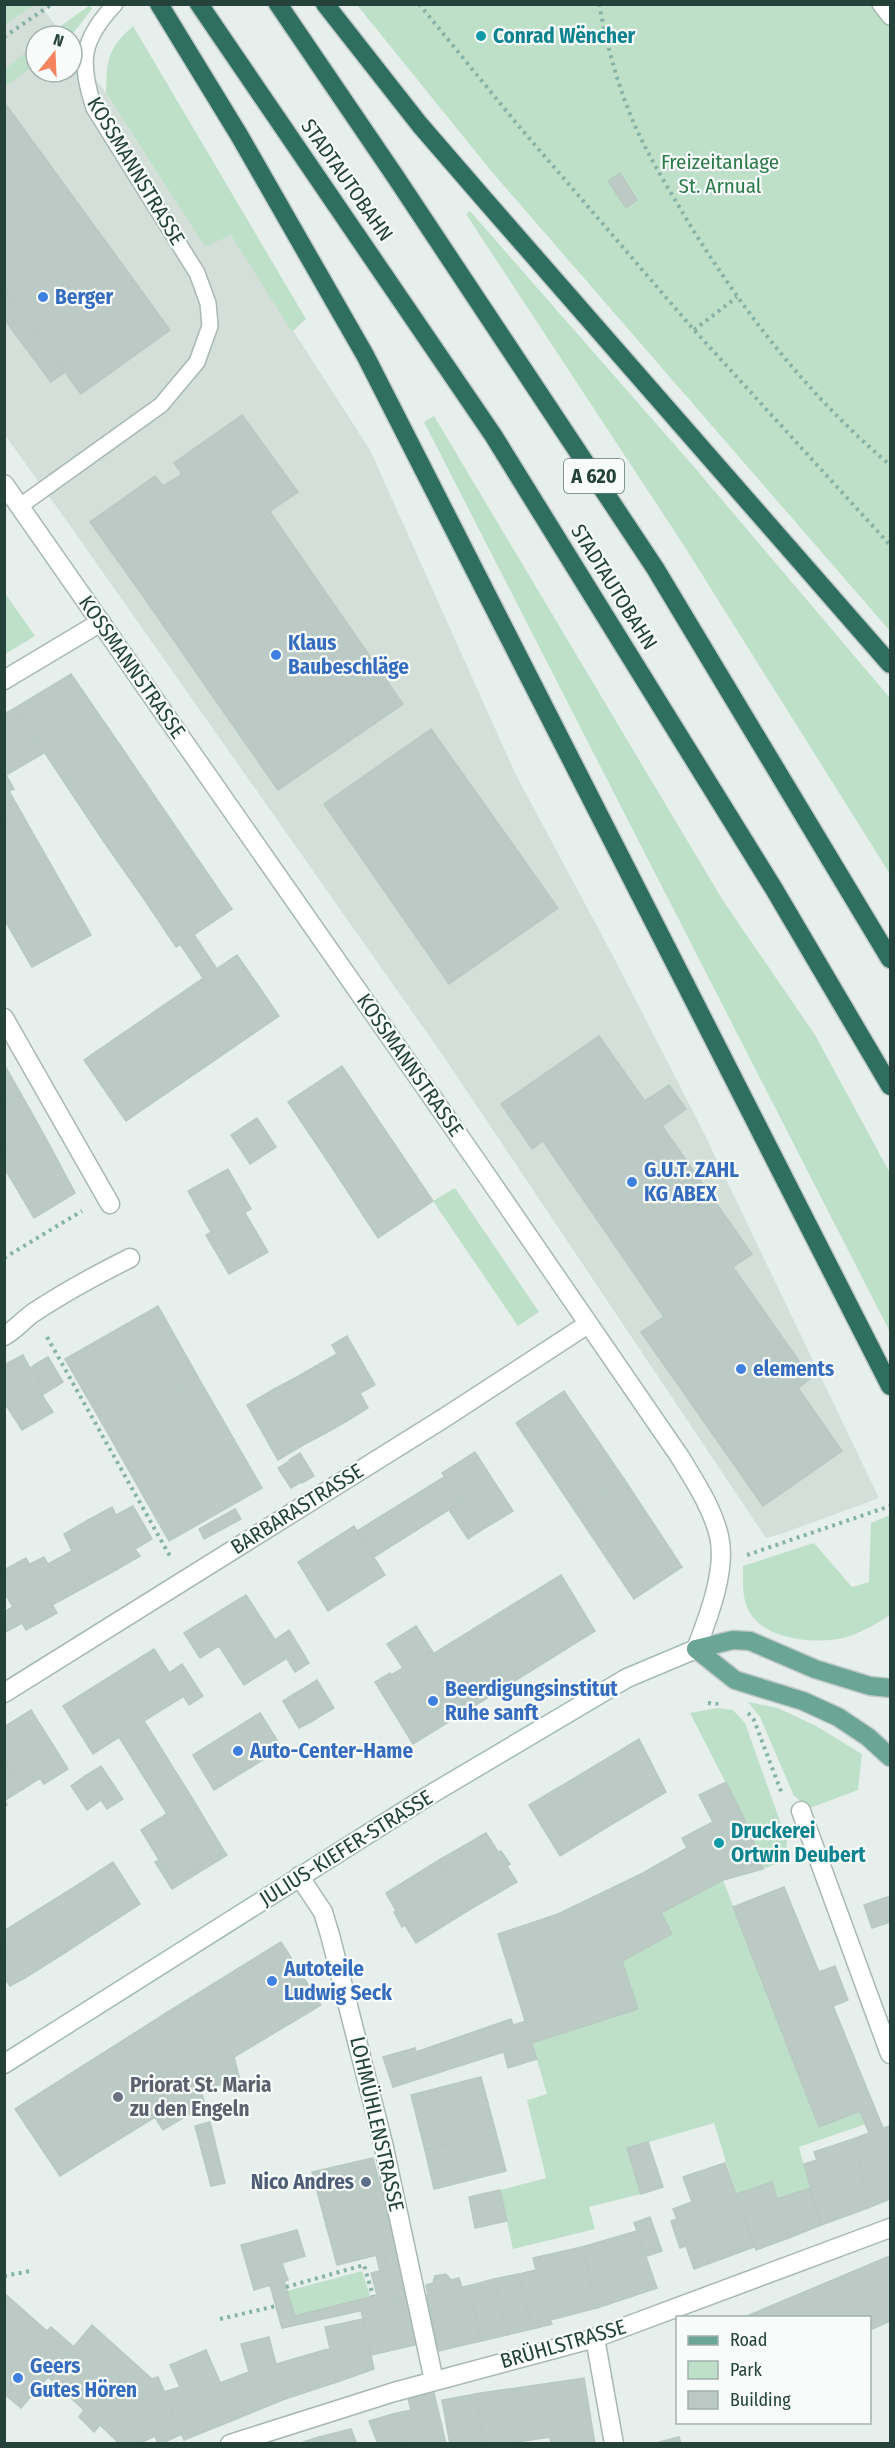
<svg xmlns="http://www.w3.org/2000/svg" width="895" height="2448" font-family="'Fira Sans Condensed',sans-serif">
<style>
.built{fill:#d4dfda}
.green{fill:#bfe0c8}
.building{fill:#bbcac4;stroke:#b8c9c2;stroke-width:1.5}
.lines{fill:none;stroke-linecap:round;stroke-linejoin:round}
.lane-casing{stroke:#a8b8b2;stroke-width:18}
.street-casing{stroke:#a8b8b2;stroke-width:21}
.secondary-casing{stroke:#a4bbb3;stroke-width:21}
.primary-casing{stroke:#c2cac8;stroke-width:21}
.highway-casing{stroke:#c2cac8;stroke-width:21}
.path{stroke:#86b3a5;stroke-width:4;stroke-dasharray:3 4.5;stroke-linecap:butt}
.lane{stroke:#fff;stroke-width:15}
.street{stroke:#fff;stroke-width:18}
.secondary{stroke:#fff;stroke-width:18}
.primary{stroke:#6aa596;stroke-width:18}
.highway{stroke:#2f6f62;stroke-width:18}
.culture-dot{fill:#0f9aa8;stroke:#f7fbf9;stroke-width:2}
.shop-dot{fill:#3f7fe0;stroke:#f7fbf9;stroke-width:2}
.worship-dot{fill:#6b7280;stroke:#f7fbf9;stroke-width:2}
.service-dot{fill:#5c6f8a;stroke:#f7fbf9;stroke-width:2}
.labels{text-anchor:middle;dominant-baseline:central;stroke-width:4.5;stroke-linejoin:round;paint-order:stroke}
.shield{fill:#f7fbf9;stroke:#637a73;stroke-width:1.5}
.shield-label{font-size:20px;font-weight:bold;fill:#24423a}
.culture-label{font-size:21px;font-weight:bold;fill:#0d838f;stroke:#f7fbf9;text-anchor:start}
.park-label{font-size:21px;fill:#2d7a4b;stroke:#f7fbf9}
.street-label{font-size:21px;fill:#24423a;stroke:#f7fbf9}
.shop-label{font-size:21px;font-weight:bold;fill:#366cbe;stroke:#f7fbf9;text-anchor:start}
.worship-label{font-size:21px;font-weight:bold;fill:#5b616d;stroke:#f7fbf9;text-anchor:start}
.service-label{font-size:21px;font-weight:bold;fill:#4e5e75;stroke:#f7fbf9;text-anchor:end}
</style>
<rect width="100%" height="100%" fill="#e6efeb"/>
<path class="built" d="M4,5H52L44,10L63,36H36V72H72V47L106,93L205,247L231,234L370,450L516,775L613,956L701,1127L879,1498L781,1534L766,1538L444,1057L66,520L5,435Z"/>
<g class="green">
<path d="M5,4H34V5L5,25Z"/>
<path d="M90,5L92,9L71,36H47Z"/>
<path d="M357,5H890V631L492,172Z"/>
<path d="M133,26L306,319L292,332L231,235L205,247L106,93C107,58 107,50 133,26Z"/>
<path d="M36,44V64L5,87V69Z"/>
<path d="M470,211L695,468L890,698V874L681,541L466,214Z"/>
<path d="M434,416L722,899L815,1035L890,1173V1332L424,422Z"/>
<path d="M4,592L35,636L5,654H4Z"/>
<path d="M455,1188L539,1312L518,1326L433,1201Z"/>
<path d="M890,1515V1615C878,1623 864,1631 850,1636C820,1646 760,1641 747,1607C742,1594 743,1580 743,1566L814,1543L852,1587L869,1582L871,1523Z"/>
<path d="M748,1702L778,1708L816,1726L862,1754L858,1790L810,1808L794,1796L760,1717Z"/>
<path d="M718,1708L733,1710L745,1723L787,1841C786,1860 780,1863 763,1869L748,1826L690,1713Z"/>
<path d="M723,1880L819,2127L860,2111L866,2124L799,2147L810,2188L777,2199L772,2182L736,2194L714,2123L628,2148L641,2194L589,2207L595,2229L513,2249L500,2190L546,2178L527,2100L547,2094L532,2043L638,2009L622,1961L672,1934L661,1913Z"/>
<path d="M362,2271L370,2296L295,2316L287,2291Z"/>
</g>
<g class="building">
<path d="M4,102L170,330L81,394L4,289Z"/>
<path d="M620,173L637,200L626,208L608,181Z"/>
<path d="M4,289L65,372L51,382L4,319Z"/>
<path d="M242,415L298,492L263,516L257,508L138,589L90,522L155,476L163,486L176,478L182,474L174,463Z"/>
<path d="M257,508L263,516L270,512L403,704L278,790L138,589Z"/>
<path d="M71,674L120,745L64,782L15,708Z"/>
<path d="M15,708L44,753L6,775L14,789L9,791L22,814L4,824V714Z"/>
<path d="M431,729L558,908L449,984L324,804Z"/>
<path d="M120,745L160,804L104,842L64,782Z"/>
<path d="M160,804L199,861L144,899L104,842Z"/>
<path d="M22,814L91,935L32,967L4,919V824Z"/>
<path d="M199,861L232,909L176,947L144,899Z"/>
<path d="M194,935L217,969L203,978L180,944Z"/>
<path d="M237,955L279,1016L126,1121L84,1060Z"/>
<path d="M599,1036L752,1254L733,1267L811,1378L798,1388L842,1451L763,1506L641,1332L664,1317L543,1141L532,1149L501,1104Z"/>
<path d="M4,1064L21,1094L4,1103Z"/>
<path d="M342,1066L387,1133L333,1169L288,1102Z"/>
<path d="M669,1085L686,1109L662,1126L645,1101Z"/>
<path d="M21,1094L39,1126L4,1147V1103Z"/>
<path d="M257,1118L276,1147L250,1164L231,1135Z"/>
<path d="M39,1126L57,1159L14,1184L4,1168V1147Z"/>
<path d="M387,1133L433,1201L378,1238L333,1169Z"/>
<path d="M57,1159L75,1193L34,1218L14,1184Z"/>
<path d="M228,1169L251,1209L211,1232L188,1191Z"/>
<path d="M245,1213L268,1252L229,1274L206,1235Z"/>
<path d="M158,1306L198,1377L106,1430L65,1359Z"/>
<path d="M347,1336L375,1385L360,1393L368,1408L347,1421L316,1366L337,1354L332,1345Z"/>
<path d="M23,1355L30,1368L36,1364L42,1395L53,1412L22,1430L4,1402V1365Z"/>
<path d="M48,1357L63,1382L42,1395L36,1364Z"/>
<path d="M316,1366L347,1421L326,1433L295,1378Z"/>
<path d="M198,1377L262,1488L169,1541L106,1430Z"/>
<path d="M295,1378L326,1433L305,1444L274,1389Z"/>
<path d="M274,1389L305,1444L278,1460L247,1405Z"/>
<path d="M564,1391L624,1479L575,1511L516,1423Z"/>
<path d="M475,1452L513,1511L480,1531L442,1473Z"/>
<path d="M300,1453L314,1476L302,1483L289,1460Z"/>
<path d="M288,1462L301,1482L291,1488L278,1468Z"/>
<path d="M444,1477L461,1502L374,1557L357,1531Z"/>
<path d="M624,1479L682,1567L634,1599L575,1511Z"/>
<path d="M461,1502L480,1531L468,1539L449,1510Z"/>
<path d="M133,1506L152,1539L135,1549L140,1556L116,1570L88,1520L112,1507L116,1515Z"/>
<path d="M235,1509L241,1519L204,1539L199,1529Z"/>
<path d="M88,1520L116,1570L67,1597L48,1564L72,1551L64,1534Z"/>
<path d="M354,1526L385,1575L328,1611L298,1562Z"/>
<path d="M44,1557L67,1597L52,1605L30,1564Z"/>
<path d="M26,1558L57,1613L26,1630L22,1623L4,1633V1612L13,1607L4,1592V1570Z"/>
<path d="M561,1575L595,1631L534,1669L499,1613Z"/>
<path d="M246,1595L287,1658L244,1685L219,1646L200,1658L184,1633Z"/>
<path d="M499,1613L534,1669L468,1710L433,1654Z"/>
<path d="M416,1626L432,1651L403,1668L387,1644Z"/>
<path d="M289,1630L309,1663L295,1672L275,1640Z"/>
<path d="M154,1649L184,1696L144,1721L114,1674Z"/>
<path d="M432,1651L468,1710L413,1744L375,1682L390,1673L391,1675Z"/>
<path d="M182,1664L203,1696L189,1705L169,1673Z"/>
<path d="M114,1674L144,1721L93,1754L63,1706Z"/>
<path d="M317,1680L334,1708L322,1715L306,1687Z"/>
<path d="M306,1687L322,1715L311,1722L294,1694Z"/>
<path d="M294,1694L311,1722L299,1728L283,1701Z"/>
<path d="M31,1710L68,1769L44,1784L40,1778L23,1789L4,1759V1727Z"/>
<path d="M260,1713L282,1748L214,1790L193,1755Z"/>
<path d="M144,1721L192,1798L167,1814L119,1737Z"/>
<path d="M639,1739L666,1792L609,1826L578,1776Z"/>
<path d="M4,1759L23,1789L5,1800L7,1805L4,1807Z"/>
<path d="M101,1766L123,1799L107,1809L85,1776Z"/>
<path d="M85,1776L101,1800L87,1810L71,1786Z"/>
<path d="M578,1776L609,1826L560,1856L529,1805Z"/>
<path d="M726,1782L748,1826L763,1869L723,1880L661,1913L641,1874L687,1848L682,1838L713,1822L699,1795Z"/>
<path d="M192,1798L224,1851L173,1883L141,1830Z"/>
<path d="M486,1833L498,1852L501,1851L510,1864L507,1866L517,1882L469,1910L439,1860Z"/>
<path d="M224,1851L227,1855L172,1889L155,1862L159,1860L173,1883Z"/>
<path d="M439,1860L469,1910L416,1943L405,1925L402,1927L394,1912L396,1911L386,1893Z"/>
<path d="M113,1862L140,1904L103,1928L76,1886Z"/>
<path d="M641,1874L672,1934L622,1961L638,2009L532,2043L498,1934L558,1914Z"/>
<path d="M76,1886L103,1928L66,1952L39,1909Z"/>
<path d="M784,1887L819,1972L835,1966L848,2000L833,2006L883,2128L890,2126V2199L868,2208L856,2138L869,2133L860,2111L819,2127L733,1907Z"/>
<path d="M890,1896V1922L872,1928L864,1905Z"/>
<path d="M39,1909L66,1952L25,1978L4,1947V1931Z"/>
<path d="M281,1942L321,2005L234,2057L240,2080L201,2089L189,2049L166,2013Z"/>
<path d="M4,1947L25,1978L10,1986L4,1977Z"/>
<path d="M166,2013L189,2049L205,2105L163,2130L155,2117L60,2176L15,2109Z"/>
<path d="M511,2019L513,2025L526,2021L532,2043L393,2087L383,2057L415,2048L416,2052Z"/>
<path d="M532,2043L537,2059L508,2068L504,2053Z"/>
<path d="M481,2077L496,2133L425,2150L411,2095Z"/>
<path d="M210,2122L225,2183L211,2186L195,2126Z"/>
<path d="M496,2133L506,2171L434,2189L425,2150Z"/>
<path d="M856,2138L868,2208L821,2225L804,2164L817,2160L814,2152Z"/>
<path d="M648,2142L663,2187L641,2194L627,2148Z"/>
<path d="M373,2158L385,2205L325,2221L312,2172Z"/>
<path d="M725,2163L754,2247L694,2269L686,2246L680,2248L671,2221L677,2219L673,2209L692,2202L683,2177Z"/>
<path d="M772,2182L789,2238L756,2250L736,2194Z"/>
<path d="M810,2188L821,2225L789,2238L777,2199Z"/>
<path d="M500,2190L507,2221L475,2228L469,2197Z"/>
<path d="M385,2205L397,2250L337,2265L325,2221Z"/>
<path d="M650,2217L662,2251L647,2256L634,2223Z"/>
<path d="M297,2230L305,2256L282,2263L288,2280L254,2290L241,2245Z"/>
<path d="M637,2231L657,2288L597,2308L582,2247Z"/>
<path d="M582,2247L597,2308L550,2320L552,2324L532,2329L519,2274L536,2270L533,2258Z"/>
<path d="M397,2250L410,2300L396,2303L383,2253Z"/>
<path d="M383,2253L396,2303L282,2328L270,2285L284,2281L295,2316L377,2295L371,2273L380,2271L376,2255Z"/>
<path d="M890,2256V2321L870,2330V2318H742Z"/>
<path d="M446,2274L451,2280L459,2278L462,2288L428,2295L426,2285L433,2283L435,2276Z"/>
<path d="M519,2274L532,2329L507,2335L494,2279Z"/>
<path d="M494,2279L507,2335L481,2341L468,2286Z"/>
<path d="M468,2286L481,2341L438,2351L425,2296Z"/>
<path d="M4,2293L47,2331L51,2327L74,2347L21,2408L4,2394Z"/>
<path d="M410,2300L419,2344L371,2355L361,2310Z"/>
<path d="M363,2319L374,2369L337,2382L325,2350L330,2349L325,2327Z"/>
<path d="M92,2325L152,2379L158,2377L182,2434L160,2444H158L155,2436L138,2444H120L100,2425L94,2432L79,2417L84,2410L48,2377Z"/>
<path d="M269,2337L285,2399L236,2419L220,2383L249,2372L241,2344Z"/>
<path d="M206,2350L236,2419L184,2440L164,2392L180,2387L170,2365Z"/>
<path d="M325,2350L337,2382L285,2399L276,2364Z"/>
<path d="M584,2378L595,2444H551L550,2437L504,2444H484L475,2394Z"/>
<path d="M434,2393L446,2444H402L393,2414L411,2410L408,2398Z"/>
<path d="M475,2394L484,2444H450L442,2400Z"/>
<path d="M393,2414L402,2444H378L369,2421Z"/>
<path d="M351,2429L357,2444H321L319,2437Z"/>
<path d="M319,2437L321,2444L303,2442Z"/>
<path d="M679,2437L681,2444H653L667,2440Z"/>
</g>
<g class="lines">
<defs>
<g id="lane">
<path d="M880,4L890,17"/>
<path d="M20,506L161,405L197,362L210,326L208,303L197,273L94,108C79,62 81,40 115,4"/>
</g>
<g id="street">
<path d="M4,484L478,1163L680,1457C695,1482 712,1507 719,1536C727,1570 708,1618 696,1649"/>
<path d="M4,680L101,622"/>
<path d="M4,1018L110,1204"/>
<path d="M4,1336C15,1330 23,1320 33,1313C63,1293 98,1274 130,1258"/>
<path d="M4,1693L444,1418L588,1324"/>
<path d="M801,1811L890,2054"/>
<path d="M299,1876L323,1912L330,1935L383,2143L434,2381"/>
<path d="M595,2338L614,2444"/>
<path d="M230,2444L394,2392L595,2338L890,2228"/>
</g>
<path id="secondary" d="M4,2064L428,1796L627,1678L696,1649"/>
<g id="primary">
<path d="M696,1649L735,1680L803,1701L838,1717L868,1737L890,1757"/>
<path d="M696,1649L733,1640L750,1641L815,1669L870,1686L890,1688"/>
</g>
<g id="highway">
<path d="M159,4L239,135L365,355L890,1386"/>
<path d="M199,4L493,435L774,889L890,1086"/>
<path d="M278,4L395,176L655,568L890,959"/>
<path d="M325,4L420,125L484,199L890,664"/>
</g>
</defs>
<use href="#lane" class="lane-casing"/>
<use href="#street" class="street-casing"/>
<use href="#secondary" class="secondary-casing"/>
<use href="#primary" class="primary-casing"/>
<use href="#highway" class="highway-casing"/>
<g class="path">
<path d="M419,4L517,124L694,330L890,545"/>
<path d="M599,4C607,46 618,87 635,126C648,155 665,183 681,210C737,304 806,394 890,465"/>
<path d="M4,37L52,4"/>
<path d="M694,330L737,297"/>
<path d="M4,1258L82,1211"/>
<path d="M47,1337L171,1558"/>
<path d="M747,1555L890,1506"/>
<path d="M708,1703L720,1704"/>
<path d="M748,1713L754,1720L782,1794"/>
<path d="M4,2276L30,2271"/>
<path d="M286,2287L364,2265L373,2296"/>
<path d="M220,2319L276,2306"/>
</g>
<use href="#lane" class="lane"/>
<use href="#street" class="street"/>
<use href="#secondary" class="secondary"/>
<use href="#primary" class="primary"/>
<use href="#highway" class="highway"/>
</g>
<g class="culture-dot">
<circle cx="481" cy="36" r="6"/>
<circle cx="719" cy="1843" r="6"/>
</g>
<g class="shop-dot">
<circle cx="43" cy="297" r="6"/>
<circle cx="276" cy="655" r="6"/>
<circle cx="632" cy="1182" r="6"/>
<circle cx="741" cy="1369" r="6"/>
<circle cx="433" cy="1701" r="6"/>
<circle cx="238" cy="1751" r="6"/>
<circle cx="272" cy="1981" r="6"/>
<circle cx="18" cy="2378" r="6"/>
</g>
<circle class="worship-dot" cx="118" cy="2097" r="6"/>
<circle class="service-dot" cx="366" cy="2182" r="6"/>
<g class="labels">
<rect class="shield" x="564" y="459" width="60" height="34" rx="4.5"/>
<g class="shield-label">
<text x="594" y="476">A 620</text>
</g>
<g class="culture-label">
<text x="493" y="36">Conrad Wëncher</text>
<text x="731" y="1831">Druckerei<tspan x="731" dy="24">Ortwin Deubert</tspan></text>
</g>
<g class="park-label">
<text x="720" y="162">Freizeitanlage<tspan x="720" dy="24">St. Arnual</tspan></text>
</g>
<g class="street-label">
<text transform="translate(136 171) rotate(59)">KOSSMANNSTRASSE</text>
<text transform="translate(347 180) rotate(55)">STADTAUTOBAHN</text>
<text transform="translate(614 587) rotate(58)">STADTAUTOBAHN</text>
<text transform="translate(132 667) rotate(55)">KOSSMANNSTRASSE</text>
<text transform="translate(410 1065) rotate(55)">KOSSMANNSTRASSE</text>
<text transform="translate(297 1509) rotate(-32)">BARBARASTRASSE</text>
<text transform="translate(346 1848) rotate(-32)">JULIUS-KIEFER-STRASSE</text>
<text transform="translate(377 2124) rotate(77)">LOHMÜHLENSTRASSE</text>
<text transform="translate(563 2344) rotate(-16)">BRÜHLSTRASSE</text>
</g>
<g class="shop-label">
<text x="55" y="297">Berger</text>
<text x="288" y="643">Klaus<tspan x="288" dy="24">Baubeschläge</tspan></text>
<text x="644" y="1170">G.U.T. ZAHL<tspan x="644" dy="24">KG ABEX</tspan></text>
<text x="753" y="1369">elements</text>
<text x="445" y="1689">Beerdigungsinstitut<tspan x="445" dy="24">Ruhe sanft</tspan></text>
<text x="250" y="1751">Auto-Center-Hame</text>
<text x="284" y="1969">Autoteile<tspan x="284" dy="24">Ludwig Seck</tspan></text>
<text x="30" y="2366">Geers<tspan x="30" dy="24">Gutes Hören</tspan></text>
</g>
<g class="worship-label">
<text x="130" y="2085">Priorat St. Maria<tspan x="130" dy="24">zu den Engeln</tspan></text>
</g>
<g class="service-label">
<text x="354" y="2182">Nico Andres</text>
</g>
</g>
<rect width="895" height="2448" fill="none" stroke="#24423a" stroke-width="12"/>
<rect x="676" y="2316" width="195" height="108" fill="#f7fbf9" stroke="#a3b1ad" stroke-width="1.5"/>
<rect x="688" y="2336" width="30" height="9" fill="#6aa596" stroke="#a3b1ad" stroke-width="1.5"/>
<text x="730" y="2346" font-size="18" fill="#24423a">Road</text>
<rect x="688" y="2361" width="30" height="18" fill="#bfe0c8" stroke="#a3b1ad" stroke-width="1.5"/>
<text x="730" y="2376" font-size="18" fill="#24423a">Park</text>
<rect x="688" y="2391" width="30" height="18" fill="#bbcac4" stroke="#a3b1ad" stroke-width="1.5"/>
<text x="730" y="2406" font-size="18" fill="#24423a">Building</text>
<g transform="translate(54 54) rotate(18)"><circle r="28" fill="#f7fbf9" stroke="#a3b1ad" stroke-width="1.5"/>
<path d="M0-4.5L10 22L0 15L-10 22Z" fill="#f4845f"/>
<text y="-9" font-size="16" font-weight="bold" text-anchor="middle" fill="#24423a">N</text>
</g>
</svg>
